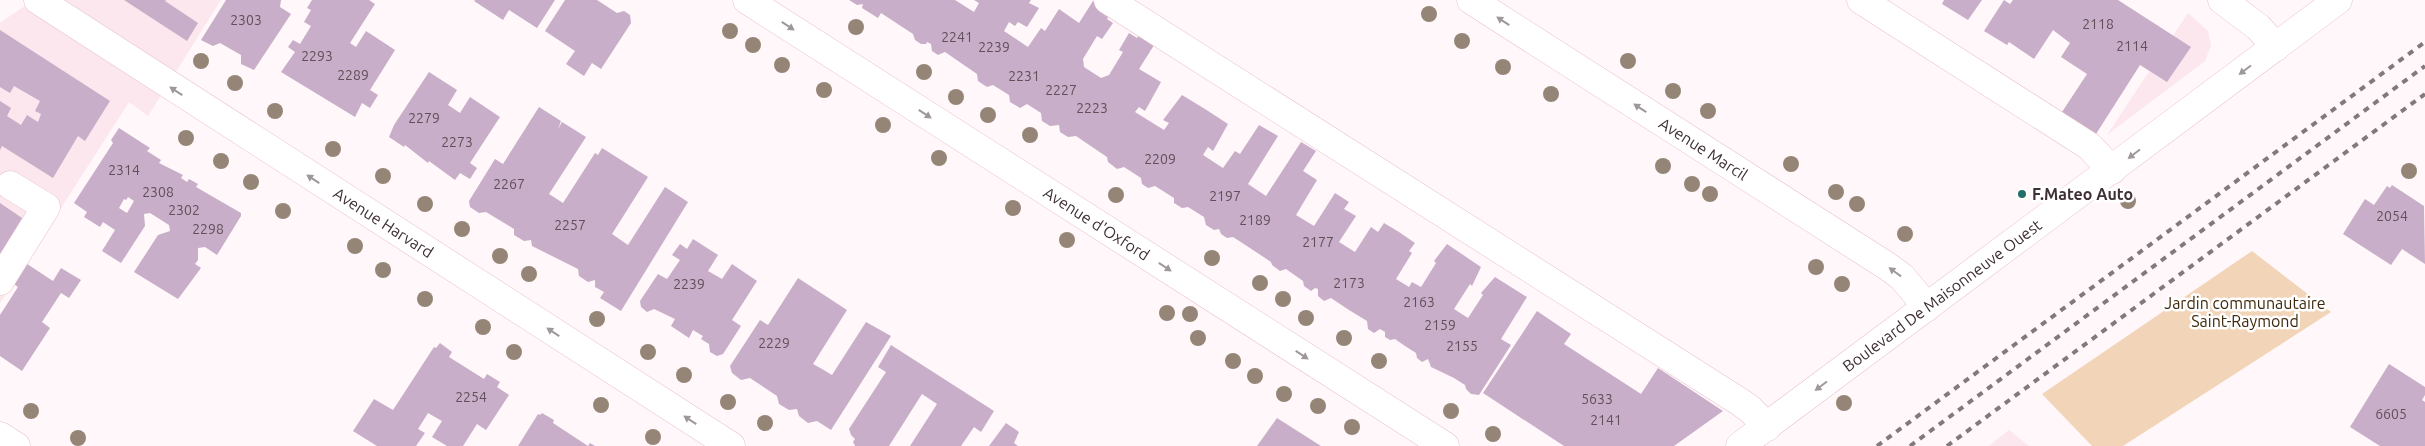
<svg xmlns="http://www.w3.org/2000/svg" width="2425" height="446" font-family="Ubuntu,sans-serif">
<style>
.built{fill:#fbe7ed}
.green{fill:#f2d5b9}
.building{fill:#c8aec8;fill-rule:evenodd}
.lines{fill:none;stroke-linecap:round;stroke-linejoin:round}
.minor-casing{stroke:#e8c1cc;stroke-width:29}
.minor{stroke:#fff;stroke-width:28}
.rail{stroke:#84787b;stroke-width:4;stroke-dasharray:6 6;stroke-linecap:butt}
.tree{fill:#958576}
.oneway{fill:#9f989a}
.poi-dot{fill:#236e6b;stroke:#fff;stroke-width:2}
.labels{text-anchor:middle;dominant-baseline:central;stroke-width:5;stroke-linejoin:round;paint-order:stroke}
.number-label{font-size:14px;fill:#615059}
.street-label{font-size:16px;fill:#3f3034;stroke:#fff}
.poi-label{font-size:16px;font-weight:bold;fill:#3f3034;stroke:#fff;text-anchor:start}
.park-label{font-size:16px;fill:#3f270b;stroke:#fff}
</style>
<rect width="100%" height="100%" fill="#fff7f9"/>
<g class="built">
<path d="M33,0H221L148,116L129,102L0,303V23Z"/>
<path d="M2188,13L2208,31L2211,46L2205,61L2107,135Z"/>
<path d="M2009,430L2029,446H1989Z"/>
</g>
<path class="green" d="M2252,251L2331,312L2123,446H2092L2042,394Z"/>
<g class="building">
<path d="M124,0H166L165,1L198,23L187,41Z"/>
<path d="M226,0H281L280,7L291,14L254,70L241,64V55L220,43L213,46L201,40Z"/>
<path d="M312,0H369L375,4L350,43L356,47L366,31L395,50L370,90L378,95L370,108L362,103L355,117L281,72L295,52L288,47L293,40L300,44L311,26L304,22L311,10L307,8Z"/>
<path d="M475,0H555L537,28L509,10L503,20L474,1Z"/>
<path d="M565,0H597L617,13L624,11L630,15L631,23L601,69L592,63L584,76L566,64L575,51L545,31Z"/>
<path d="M849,0H955L974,12L979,3L974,0H1031L1029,3L1039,8L1027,27L1018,22L1015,26L1009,22L1004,31L1028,47L1041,28L1045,31L1059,9L1079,23L1093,1L1111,13L1107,19L1113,23L1102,39L1097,36L1083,59L1084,67L1101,78L1109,75L1123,52L1119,50L1129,33L1137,38L1141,32L1156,42L1139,69L1161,82L1145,111L1139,107L1135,112L1164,130L1169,123L1163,120L1182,95L1205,109L1228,124L1213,151L1208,147L1203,155L1223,168L1235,151L1240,154L1259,125L1278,136L1248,184L1266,196L1301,142L1316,151L1303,171L1317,180L1296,215L1314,226L1335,193L1349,202L1344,209L1356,216L1339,242L1355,252L1371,227L1378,232L1384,223L1399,232L1415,243L1409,251L1412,253L1396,279L1409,287L1412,282L1421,287L1436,263L1434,261L1447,244L1481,267L1472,286L1470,284L1454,309L1468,318L1483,295L1481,293L1495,277L1527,297L1501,339L1511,345L1479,395L1471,394L1466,389L1465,385L1454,378L1431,367L1428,359L1422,362L1417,358L1416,353L1405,346L1395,339L1390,340L1385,337V332L1380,329L1374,333L1368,329L1367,321L1349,310L1331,298L1324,301L1318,296V289L1315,288L1311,291L1304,286L1303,281L1286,269L1280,271L1272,265L1271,262L1253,250L1233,237L1227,238L1221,234L1219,229L1214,230L1206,225L1204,217L1188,207L1182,208L1174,203V198L1155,186L1148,188L1142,184L1141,178L1124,167L1117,169L1108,162L1107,157L1076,136L1068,137L1060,132L1059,125L1050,126L1042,121L1041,113L1027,104L1020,108L1010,102L1009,95L993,85L987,87L978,81L977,74L945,52L938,55L932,51L931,44L927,42L926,44H921L915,40L913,34L881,13L878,18L862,8L863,4L857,5Z"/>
<path d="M1944,0H1982L1968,20L1942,4Z"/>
<path d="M2004,0L2010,4L2013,0H2118L2191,47L2167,82L2140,65L2096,134L2062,112L2087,74L2061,57L2070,43L2053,30L2034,59L2009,42L2007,45L1984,31Z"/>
<path d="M0,30L110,101L85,141L78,136L53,178L2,146L0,150V101L11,108L7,116L21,125L27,115L38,122L41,114L35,111L40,101L14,86L10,93L0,87Z"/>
<path d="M429,72L457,90L448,105L460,113L470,97L500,117L470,163L477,168L470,179L460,173L455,180L429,161L428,163L405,145L404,147L389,137L394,125Z"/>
<path d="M539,107L561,121L558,129L562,122L586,137L549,194L563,203L595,153L598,155L602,148L648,177L612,234L628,245L665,187L688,202L621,311L600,298L604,292L595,287V280L588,282L579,276L578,269L532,246L531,240L524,241L514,235V229L486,212L479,213L470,207L469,201L495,159L503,164Z"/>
<path d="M119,128L150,148L147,151L161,160L159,163L183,175L181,178L187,182L189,179L198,184L196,187L241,213V216L217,255L205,247L198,248V260L195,264L201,268L178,299L134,272L158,235L170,231L169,225L150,213L144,214L145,226L121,263L102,251L115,230L103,222L100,227L84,217L87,212L74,203L113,143L111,140ZM128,197L134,201L127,213L119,208L124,199L126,200Z"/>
<path d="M2392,185L2424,206L2425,264L2402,249L2391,265L2343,234L2365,199L2374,205L2387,186L2390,188Z"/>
<path d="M0,203L25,220L0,259Z"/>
<path d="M693,239L718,255L708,271L722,279L732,264L757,281L732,320L741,326L723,354L717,356L710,352L709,344L701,339L703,336L693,330L689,338L671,326L675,319L654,309L647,312L641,307L640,301L658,274L667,279L680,260L672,255L680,244L687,249Z"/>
<path d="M18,258L53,281L61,268L81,280L69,298L61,293L42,322L50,328L22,371L0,356V315L18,287L6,278Z"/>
<path d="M798,278L847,310L813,364L822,369L832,375L866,322L891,336L831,430L817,421L808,423L799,416L797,409L789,410L779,404L777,396L750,378L741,380L732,373L730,366L760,320L768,325Z"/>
<path d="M1537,311L1571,334L1564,344L1641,394L1658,368L1723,411L1674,446H1564L1483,393Z"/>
<path d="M440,343L452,352L449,357L484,379L487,374L500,382L497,387L509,395L486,430L477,424L463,446H447L432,437L442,421L428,413L418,429L425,433L416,446H377L353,431L374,399L393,410L434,347L436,348Z"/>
<path d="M891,345L994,411L981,432L974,427L961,446H910L937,404L922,394L889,446H855L853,442L855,439L851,435L849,429L886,372L878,367Z"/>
<path d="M2389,364L2425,387V395L2422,400L2425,402V446H2380L2350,427Z"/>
<path d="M542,413L554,420L553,423L588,446L590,443L595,446H518L538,414L540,415Z"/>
<path d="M1277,418L1321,446H1257Z"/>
<path d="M1006,423L1019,432L1014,443L1018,446H989Z"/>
</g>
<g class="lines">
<defs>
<g id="minor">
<path id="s1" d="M38,0L731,446"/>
<path id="s2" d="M747,0L1445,446"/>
<path d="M1108,0L1740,402L1750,409L1767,427"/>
<path id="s3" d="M1471,0L1887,266L1902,277L1927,307"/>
<path d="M1861,0L2089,146L2112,170"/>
<path d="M2222,0L2258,27L2276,47"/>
<path d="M0,281L46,207L10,185"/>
<path d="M0,436L16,446"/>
<path id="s4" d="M1740,446L2338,0"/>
</g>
</defs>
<use href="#minor" class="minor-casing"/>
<use href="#minor" class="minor"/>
<g class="rail">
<path d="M1877,446L2425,42"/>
<path d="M1910,446L2425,66"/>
<path d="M1947,446L2425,94"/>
</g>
</g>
<g class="tree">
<circle cx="1429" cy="14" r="8"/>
<circle cx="856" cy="27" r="8"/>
<circle cx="730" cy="31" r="8"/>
<circle cx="1462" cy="41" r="8"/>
<circle cx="753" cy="45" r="8"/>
<circle cx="201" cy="61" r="8"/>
<circle cx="1628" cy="61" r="8"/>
<circle cx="782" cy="65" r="8"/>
<circle cx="1503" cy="67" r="8"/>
<circle cx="924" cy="72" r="8"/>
<circle cx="235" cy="83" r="8"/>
<circle cx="824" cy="90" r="8"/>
<circle cx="1673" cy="91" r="8"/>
<circle cx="1551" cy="94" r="8"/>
<circle cx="956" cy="97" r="8"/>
<circle cx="275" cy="111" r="8"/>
<circle cx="1708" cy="111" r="8"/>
<circle cx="988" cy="115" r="8"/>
<circle cx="883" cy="125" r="8"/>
<circle cx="1030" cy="135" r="8"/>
<circle cx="186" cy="138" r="8"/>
<circle cx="333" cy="149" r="8"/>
<circle cx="939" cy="158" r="8"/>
<circle cx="221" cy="161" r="8"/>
<circle cx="1791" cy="164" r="8"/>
<circle cx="1663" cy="166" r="8"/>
<circle cx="2409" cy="171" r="8"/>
<circle cx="383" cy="176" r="8"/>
<circle cx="251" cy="182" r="8"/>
<circle cx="1692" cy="184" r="8"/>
<circle cx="1836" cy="192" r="8"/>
<circle cx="1710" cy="194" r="8"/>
<circle cx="1116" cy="195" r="8"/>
<circle cx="2128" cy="201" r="8"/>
<circle cx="425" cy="204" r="8"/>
<circle cx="1857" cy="204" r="8"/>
<circle cx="1013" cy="208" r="8"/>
<circle cx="283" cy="211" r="8"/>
<circle cx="462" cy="229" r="8"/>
<circle cx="1905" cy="234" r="8"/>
<circle cx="1067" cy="240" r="8"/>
<circle cx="355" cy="246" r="8"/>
<circle cx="500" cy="256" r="8"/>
<circle cx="1212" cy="258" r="8"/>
<circle cx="1816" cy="267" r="8"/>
<circle cx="383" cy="270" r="8"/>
<circle cx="529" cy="274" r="8"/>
<circle cx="1260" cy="283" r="8"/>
<circle cx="1842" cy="284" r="8"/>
<circle cx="425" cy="299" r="8"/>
<circle cx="1283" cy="299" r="8"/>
<circle cx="1167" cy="313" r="8"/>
<circle cx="1190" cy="314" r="8"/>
<circle cx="1306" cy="318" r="8"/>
<circle cx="597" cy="319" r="8"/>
<circle cx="483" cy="327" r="8"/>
<circle cx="1198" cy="338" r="8"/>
<circle cx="1344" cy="338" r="8"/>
<circle cx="514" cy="352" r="8"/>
<circle cx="648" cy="352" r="8"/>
<circle cx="1233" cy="361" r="8"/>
<circle cx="1379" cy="361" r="8"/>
<circle cx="684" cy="375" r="8"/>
<circle cx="1255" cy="376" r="8"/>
<circle cx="1284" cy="394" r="8"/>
<circle cx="728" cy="402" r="8"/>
<circle cx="1844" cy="403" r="8"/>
<circle cx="601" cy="405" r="8"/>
<circle cx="1318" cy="406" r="8"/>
<circle cx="31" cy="411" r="8"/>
<circle cx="1451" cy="411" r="8"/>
<circle cx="765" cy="423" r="8"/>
<circle cx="1352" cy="427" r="8"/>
<circle cx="1493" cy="434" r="8"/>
<circle cx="653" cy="437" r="8"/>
<circle cx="78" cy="438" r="8"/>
</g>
<defs><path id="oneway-solid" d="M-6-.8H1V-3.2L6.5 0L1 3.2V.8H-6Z" transform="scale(1.25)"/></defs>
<g class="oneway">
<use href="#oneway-solid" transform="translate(1503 21) rotate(-147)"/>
<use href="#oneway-solid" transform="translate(788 26) rotate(33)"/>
<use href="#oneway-solid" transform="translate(2245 70) rotate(143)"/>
<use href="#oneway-solid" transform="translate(176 91) rotate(-147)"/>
<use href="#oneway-solid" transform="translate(1640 108) rotate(-147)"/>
<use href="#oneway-solid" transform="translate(925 114) rotate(33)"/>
<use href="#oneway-solid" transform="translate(2134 154) rotate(143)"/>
<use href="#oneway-solid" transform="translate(313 179) rotate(-147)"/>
<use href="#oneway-solid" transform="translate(1165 267) rotate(33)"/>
<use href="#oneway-solid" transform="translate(1895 272) rotate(-144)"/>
<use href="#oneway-solid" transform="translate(553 332) rotate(-147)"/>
<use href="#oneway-solid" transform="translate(1302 355) rotate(33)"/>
<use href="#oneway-solid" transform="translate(1821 386) rotate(143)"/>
<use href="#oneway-solid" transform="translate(690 420) rotate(-147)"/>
</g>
<circle class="poi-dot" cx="2022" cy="194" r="5"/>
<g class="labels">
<g class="number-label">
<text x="246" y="20">2303</text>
<text x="2098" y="24">2118</text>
<text x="957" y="37">2241</text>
<text x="2132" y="46">2114</text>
<text x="994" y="47">2239</text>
<text x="317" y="56">2293</text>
<text x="353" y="75">2289</text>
<text x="1024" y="76">2231</text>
<text x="1061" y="90">2227</text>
<text x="1092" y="108">2223</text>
<text x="424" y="118">2279</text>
<text x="457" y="142">2273</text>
<text x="1160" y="159">2209</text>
<text x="124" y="170">2314</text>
<text x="509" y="184">2267</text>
<text x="158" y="192">2308</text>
<text x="1225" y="196">2197</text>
<text x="184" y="210">2302</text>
<text x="2392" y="216">2054</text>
<text x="1255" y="220">2189</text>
<text x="570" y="225">2257</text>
<text x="208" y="229">2298</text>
<text x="1318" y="242">2177</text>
<text x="1349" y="283">2173</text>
<text x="689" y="284">2239</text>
<text x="1419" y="302">2163</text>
<text x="1440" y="325">2159</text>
<text x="774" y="343">2229</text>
<text x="1462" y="346">2155</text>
<text x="471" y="397">2254</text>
<text x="1597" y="399">5633</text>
<text x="2391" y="414">6605</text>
<text x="1606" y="420">2141</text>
</g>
<g class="street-label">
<text stroke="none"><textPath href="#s3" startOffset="276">Avenue Marcil</textPath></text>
<text stroke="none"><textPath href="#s2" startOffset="415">Avenue d'Oxford</textPath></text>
<text stroke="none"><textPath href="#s1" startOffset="411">Avenue Harvard</textPath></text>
<text stroke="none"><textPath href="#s4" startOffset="252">Boulevard De Maisonneuve Ouest</textPath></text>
</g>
<g class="poi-label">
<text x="2032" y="194">F.Mateo Auto</text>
</g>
<g class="park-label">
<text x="2245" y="303">Jardin communautaire<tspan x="2245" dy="18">Saint-Raymond</tspan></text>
</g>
</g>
</svg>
